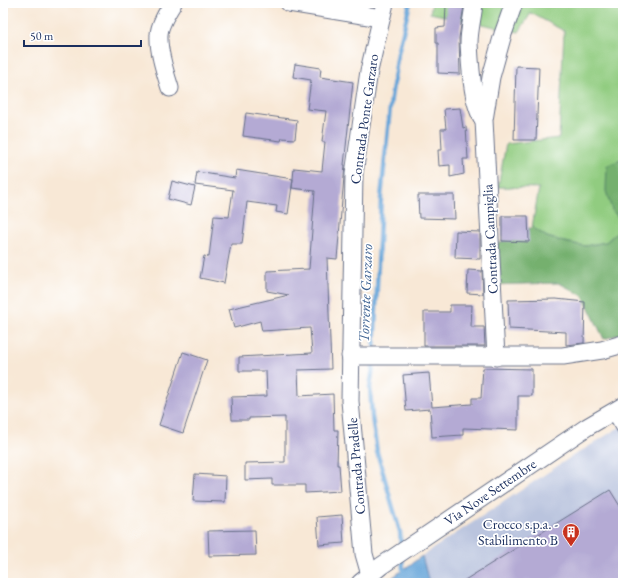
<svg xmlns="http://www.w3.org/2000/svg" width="626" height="586" font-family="'EB Garamond',serif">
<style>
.industrial{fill:#bac4de}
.green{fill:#91cc80;stroke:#567e6f}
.forest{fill:#74b06e;stroke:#487066}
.water{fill:#66a5d9;stroke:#406a9c}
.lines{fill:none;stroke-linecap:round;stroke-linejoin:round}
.stream{stroke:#66a5d9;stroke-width:4.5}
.building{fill:#b4aad4}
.lane-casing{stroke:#687088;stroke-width:10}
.street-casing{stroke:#687088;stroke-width:19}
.lane{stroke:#fff;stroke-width:8}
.street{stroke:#fff;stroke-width:17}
.labels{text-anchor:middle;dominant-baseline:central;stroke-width:3.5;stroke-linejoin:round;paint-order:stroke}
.street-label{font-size:14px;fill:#1b2f5e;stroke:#fff}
.poi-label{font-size:14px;fill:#1b2f5e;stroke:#fff;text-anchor:end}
.water-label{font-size:15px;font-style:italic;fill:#395e8f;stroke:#fff}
</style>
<rect width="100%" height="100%" fill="#fff"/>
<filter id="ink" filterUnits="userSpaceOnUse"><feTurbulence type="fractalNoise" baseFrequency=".025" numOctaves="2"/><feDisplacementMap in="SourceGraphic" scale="8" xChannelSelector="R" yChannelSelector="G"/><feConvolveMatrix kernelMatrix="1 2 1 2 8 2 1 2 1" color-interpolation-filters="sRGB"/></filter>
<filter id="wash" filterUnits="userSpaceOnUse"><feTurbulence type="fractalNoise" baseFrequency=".012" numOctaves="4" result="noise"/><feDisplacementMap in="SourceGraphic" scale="16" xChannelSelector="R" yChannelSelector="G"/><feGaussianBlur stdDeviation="0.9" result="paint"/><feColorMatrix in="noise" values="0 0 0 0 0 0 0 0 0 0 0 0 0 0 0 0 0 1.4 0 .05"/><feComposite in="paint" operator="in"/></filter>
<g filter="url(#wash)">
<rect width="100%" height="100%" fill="#f8e8d6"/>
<path class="industrial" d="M623,425V583H429L422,556L574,455H575Z"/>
<path class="green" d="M432,3H616L623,13V159L607,166L612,210L623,222V227L606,242L585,246L564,242L547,237L532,227L539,188L498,187L506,144L559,138L564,31L531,13L519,32L430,13Z"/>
<g class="forest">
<path d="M623,159V222L612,210L606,191L607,166Z"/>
<path d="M532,227L547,237L564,242L585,246L606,242L623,227V333L604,339L583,296L559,283L488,285L491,247Z"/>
</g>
<path class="water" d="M422,556L429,583H393V577Z"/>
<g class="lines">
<g class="stream">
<path d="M374,353L381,198L391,98L398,53L410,3"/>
<path d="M374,360L370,387L372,417L377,452L400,532L401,547"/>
<path d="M402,556L404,583"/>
</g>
</g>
<g id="blocks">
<g class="building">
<path d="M446,5L464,6L459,38L460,74L438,73V43H436V28L445,27Z"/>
<path d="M295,64L321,68L320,77L353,82L344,165H345L337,259L327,258L331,369L298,370L299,396L333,394L334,430H338L337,465H339L341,491L305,493V485H272V479L245,480V463L285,462V417L249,418V420H232L231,397L267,396L266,371H239V357L312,353L310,328L262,331L260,321L234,328L229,309L289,295L267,291V271L309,269L315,191L292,188L293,179L288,214L276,212L277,206L247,202L242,244H231L224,283L200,278L204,256L209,257L214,216L229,217L233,190L195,185L197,172L235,178L236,170L293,179L294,168L322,171L325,142H322L326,111L307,109L311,80L293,77Z"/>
<path d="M516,66L539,67L536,140H514Z"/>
<path d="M460,108L463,128L466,127L468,159H463L464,174L450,177V165L439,166L438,150H442L441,129H446L444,109Z"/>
<path d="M246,113L297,120L295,139L282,138L281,141L243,136Z"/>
<path d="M172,181L195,187L191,205L168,199Z"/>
<path d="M418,195H454L455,219L419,218Z"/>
<path d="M502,216H528L529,242L502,241Z"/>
<path d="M456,231L480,232V259L455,258Z"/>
<path d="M468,270L482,271L483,294L467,293Z"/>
<path d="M556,299L585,302L584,343L566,345V332L509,329L508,300Z"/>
<path d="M450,305H472L471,327H484L485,346H424V312H450Z"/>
<path d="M183,352L207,360L183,433L159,425Z"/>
<path d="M483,368L532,369V396H518V430L463,428V435L432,437L430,409L406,411L403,375L429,373L432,407L472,404V398H481Z"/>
<path d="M195,474L226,476L225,502L193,501Z"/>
<path d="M610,490L623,511V583H460Z"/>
<path d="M342,515L344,543L319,545L317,517Z"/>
<path d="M255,530L256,555L209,556L208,531Z"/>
</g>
</g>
</g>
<g filter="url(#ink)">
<use href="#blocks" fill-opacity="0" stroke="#687088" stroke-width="1"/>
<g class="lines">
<defs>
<path id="lane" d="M611,413L623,432"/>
<g id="street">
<path d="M289,3L381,18"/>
<path d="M474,3C473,16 469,30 469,43C470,62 472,104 483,119"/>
<path d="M170,88C165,72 158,51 159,35C159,25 168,11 173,3"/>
<path d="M350,356H563L602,350L623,344"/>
<path d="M496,357L484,120L491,77L503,34L514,3"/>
<path d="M370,575L364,554L350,401L354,174L369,71L385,3"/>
<path d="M360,583L381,566L587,427L623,406"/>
</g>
</defs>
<use href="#lane" class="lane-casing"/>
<use href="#street" class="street-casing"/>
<use href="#lane" class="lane"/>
<use href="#street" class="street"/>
</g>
</g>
<defs>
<symbol id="building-pin" viewBox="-11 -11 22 30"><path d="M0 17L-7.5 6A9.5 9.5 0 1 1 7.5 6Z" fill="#c8321e" stroke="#fff"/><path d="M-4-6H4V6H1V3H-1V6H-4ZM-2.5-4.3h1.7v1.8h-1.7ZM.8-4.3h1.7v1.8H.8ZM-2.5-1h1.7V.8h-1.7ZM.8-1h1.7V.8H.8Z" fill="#fff"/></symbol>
</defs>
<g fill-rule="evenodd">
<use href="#building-pin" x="561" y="522" width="20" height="27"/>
</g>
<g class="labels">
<g class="street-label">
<text transform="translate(364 119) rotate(-82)">Contrada Ponte Garzaro</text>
<text transform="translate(490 239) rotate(-93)">Contrada Campiglia</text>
<text transform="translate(356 466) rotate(-95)">Contrada Pradelle</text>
<text transform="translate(490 492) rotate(-34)">Via Nove Settembre</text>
</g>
<g class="poi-label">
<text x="558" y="524">Crocco s.p.a. -<tspan x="558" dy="16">Stabilimento B</tspan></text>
</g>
<g class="water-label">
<text transform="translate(365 293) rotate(-88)">Torrente Garzaro</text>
</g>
</g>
<rect width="626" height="586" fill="none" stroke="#fff" stroke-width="16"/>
<path d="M24 40v6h117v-6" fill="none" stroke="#1b2f5e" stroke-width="2"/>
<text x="30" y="40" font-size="12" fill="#1b2f5e" stroke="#ffffff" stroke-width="3" paint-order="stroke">50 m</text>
</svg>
